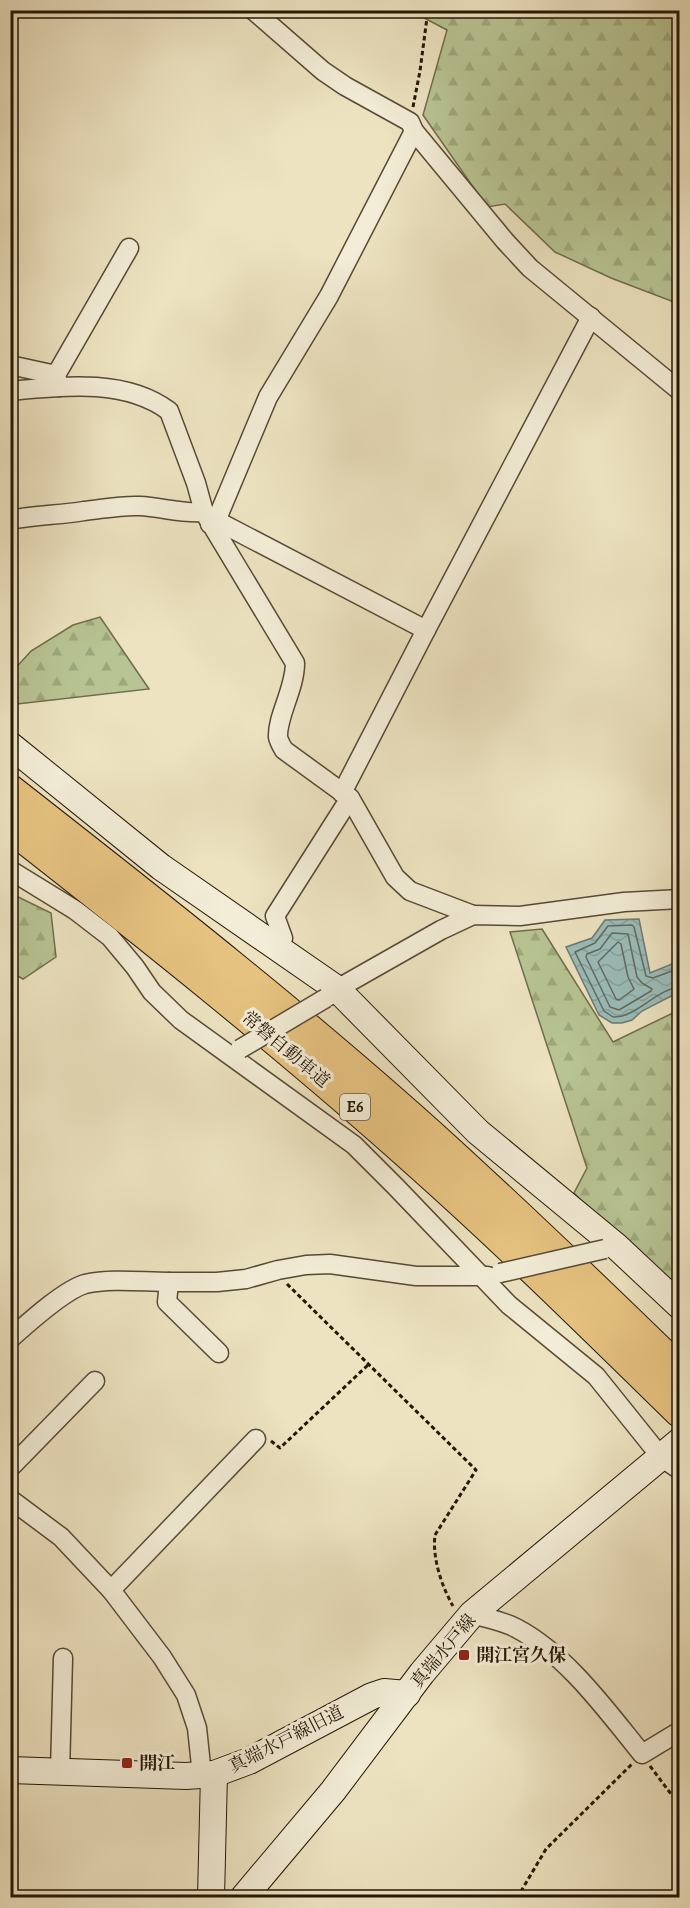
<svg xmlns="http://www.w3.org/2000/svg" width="690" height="1908" font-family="Alegreya,'Noto Serif JP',serif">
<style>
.forest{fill:url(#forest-firs);stroke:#6f6d4c;stroke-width:1.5}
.water{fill:url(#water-waves);stroke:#6c7a72;stroke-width:1.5}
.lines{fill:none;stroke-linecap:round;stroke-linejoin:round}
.shore{stroke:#606a60;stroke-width:1.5}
.street-casing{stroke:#584935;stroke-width:21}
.secondary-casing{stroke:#261606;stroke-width:28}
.highway-casing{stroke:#261606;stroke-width:34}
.path{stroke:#261606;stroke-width:3;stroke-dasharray:4.5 3;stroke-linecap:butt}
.street{stroke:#f3edd7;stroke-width:18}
.secondary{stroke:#f3edd7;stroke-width:26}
.highway{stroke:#e6c280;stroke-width:32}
.street-bridge-casing{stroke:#584935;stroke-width:21;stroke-linecap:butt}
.street-bridge{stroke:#f3edd7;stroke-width:18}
.poi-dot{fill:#8f2418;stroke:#f3edd7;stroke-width:2}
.labels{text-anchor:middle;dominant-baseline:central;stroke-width:6;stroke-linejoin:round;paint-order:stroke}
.shield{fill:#f3edd7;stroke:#645645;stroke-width:1.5}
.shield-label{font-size:16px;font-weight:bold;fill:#261606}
.street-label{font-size:18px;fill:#261606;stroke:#f3edd7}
.poi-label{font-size:18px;font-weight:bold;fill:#261606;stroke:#f3edd7;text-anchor:start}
</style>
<defs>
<pattern id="forest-firs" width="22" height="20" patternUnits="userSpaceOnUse" patternTransform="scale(1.5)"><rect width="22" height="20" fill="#b8c493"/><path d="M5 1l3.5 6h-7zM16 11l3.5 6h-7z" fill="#9ea87d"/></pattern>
<pattern id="water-waves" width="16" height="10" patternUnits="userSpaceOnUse" patternTransform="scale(1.5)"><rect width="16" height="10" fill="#9bbdba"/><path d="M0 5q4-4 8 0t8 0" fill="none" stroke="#85a29e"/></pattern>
</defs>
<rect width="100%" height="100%" fill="#ede3c1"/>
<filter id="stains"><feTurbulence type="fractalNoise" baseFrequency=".00333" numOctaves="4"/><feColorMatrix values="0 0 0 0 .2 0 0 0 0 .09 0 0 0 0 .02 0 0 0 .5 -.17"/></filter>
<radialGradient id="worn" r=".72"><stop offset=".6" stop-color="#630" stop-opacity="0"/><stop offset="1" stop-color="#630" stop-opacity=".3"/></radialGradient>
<g class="forest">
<path d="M411,11H679V304L611,278L555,252L505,204L487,207L423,115L447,30Z"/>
<path d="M100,617L149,689L17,704L11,700V673L31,651L73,625Z"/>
<path d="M10,893L51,913L56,957L23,979L11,972Z"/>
<path d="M542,929L613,1042L677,1011V965L679,963V1282L670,1283L616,1238L574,1193L587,1168L510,932Z"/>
</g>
<path class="water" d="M639,919L650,973L679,961V992L642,1011L632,1020L622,1023H612L599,1015L566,947L592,938L605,920Z"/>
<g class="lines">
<g class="shore">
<path d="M612,933L628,934L637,977L642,983L652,989L651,991L619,1010L610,1007L586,957L587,954L600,949Z"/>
<path d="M618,942L621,944L628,977L634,989L619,1000L616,999L598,962Z"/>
<path d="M680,968L653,978L646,976L634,927L632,925L608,926L595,943L575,952L604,1011L613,1017C636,1018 656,989 680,987"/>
</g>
<defs>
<g id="street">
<path d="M253,10L323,71L345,86L410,122L414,131L505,241L530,268L680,391"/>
<path d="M10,365L56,375"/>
<path d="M59,387L56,375L129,248"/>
<path d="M10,391C62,386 125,378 169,411L196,483L204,512L295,663C295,689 277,716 278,737C279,742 281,745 284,750L350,798L395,877L410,891L473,915"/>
<path d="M10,520C35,515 60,515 84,511C103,509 121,505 140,506C161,507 182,514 204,512"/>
<path d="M210,524L219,514L268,397L329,296L414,131"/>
<path d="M210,524H223L426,630"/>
<path d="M342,793L426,630L591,317"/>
<path d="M10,870L75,910L110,937L135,967L152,992L181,1020L354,1145L396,1187L509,1305L596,1376L661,1457L680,1470"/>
<path d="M277,948L283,938L275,916L350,798"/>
<path d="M329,996L337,989L441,930L473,915L520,916L624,902L680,899"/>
<path d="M10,1339C28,1323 64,1290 85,1284C112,1278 142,1282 169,1282"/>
<path d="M219,1353L167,1302L169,1282H217L246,1279L278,1270L306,1265L330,1264L416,1276H488"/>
<path d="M10,1468L95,1381"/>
<path d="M10,1499L61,1537L111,1590L162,1657L186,1695L197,1728L202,1775"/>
<path d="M111,1590L256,1439"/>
<path d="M472,1614C486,1618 503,1621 516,1628C566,1654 607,1711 642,1754L680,1731"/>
<path d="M60,1772L63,1658"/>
</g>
<g id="secondary">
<path d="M10,745L161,867L337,989L478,1132L616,1246L680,1306"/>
<path d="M10,1770L186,1776L214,1774L249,1761L372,1696L384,1692L407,1694"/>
<path d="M211,1898L214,1774"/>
<path d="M243,1898L333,1791L422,1673L472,1614L680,1441"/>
</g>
<g id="highway">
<path d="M10,791C157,906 305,1022 444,1148C524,1221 602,1296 680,1372"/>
<path d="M10,826C148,934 286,1044 417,1161C507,1241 593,1326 680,1411"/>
</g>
</defs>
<use href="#street" class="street-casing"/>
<use href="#secondary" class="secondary-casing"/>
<use href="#highway" class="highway-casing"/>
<g class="path">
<path d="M413,107L420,71L428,10"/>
<path d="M287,1284L476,1470L435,1535C432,1558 442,1587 453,1606"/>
<path d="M271,1441L280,1448L369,1364"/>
<path d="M650,1766L680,1806"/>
<path d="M517,1898L546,1849L632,1764"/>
</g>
<use href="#street" class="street"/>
<use href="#secondary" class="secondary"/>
<use href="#highway" class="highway"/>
<defs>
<g id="street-bridge">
<path d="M240,1049L326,998"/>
<path d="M500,1273L605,1249"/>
</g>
</defs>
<use href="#street-bridge" class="street-bridge-casing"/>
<use href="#street-bridge" class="street-bridge"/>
</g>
<g class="poi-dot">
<rect x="458" y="1649" width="12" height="12" rx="3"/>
<rect x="121" y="1757" width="12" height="12" rx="3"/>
</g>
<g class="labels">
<rect class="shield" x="340" y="1094" width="30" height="26" rx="4.5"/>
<g class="shield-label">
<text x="355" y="1107">E6</text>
</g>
<g class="street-label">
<text transform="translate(286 1049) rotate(40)">常磐自動車道</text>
<text transform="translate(443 1651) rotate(-50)">真端水戸線</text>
<text transform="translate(286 1739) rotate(-27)">真端水戸線旧道</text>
</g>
<g class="poi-label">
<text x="476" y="1655">開江宮久保</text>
<text x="139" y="1763">開江</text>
</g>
</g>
<rect width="690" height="1908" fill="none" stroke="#ede3c1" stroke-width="36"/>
<rect x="12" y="12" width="666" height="1884" fill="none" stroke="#261606" stroke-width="3"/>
<rect x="18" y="18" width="654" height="1872" fill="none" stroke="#261606" stroke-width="1.5"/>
<rect width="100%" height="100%" filter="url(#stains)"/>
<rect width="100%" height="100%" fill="url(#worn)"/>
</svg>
